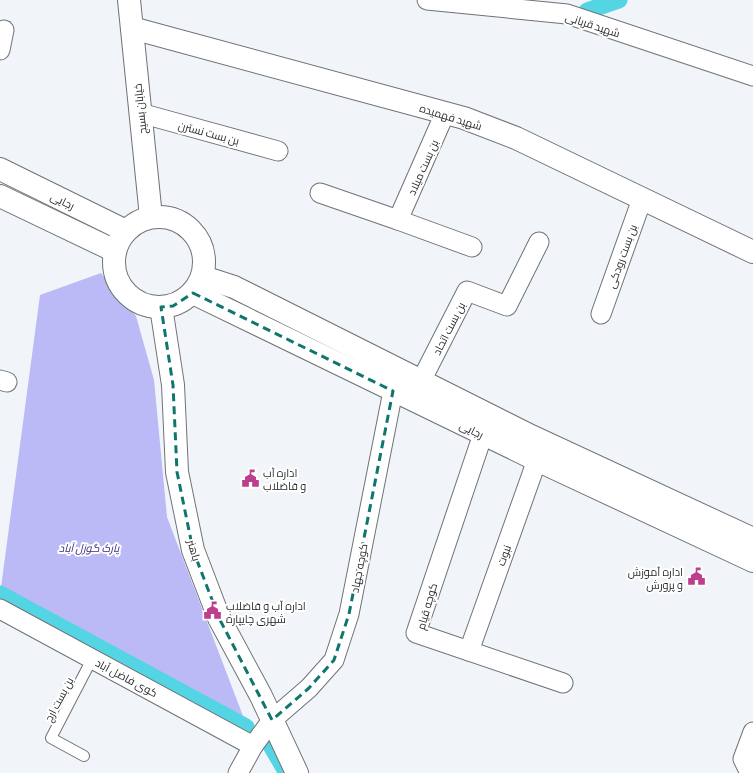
<svg xmlns="http://www.w3.org/2000/svg" width="753" height="773" font-family="Literata,Cairo,serif">
<style>
.green{fill:#bbb9f6}
.lines{fill:none;stroke-linecap:round;stroke-linejoin:round}
.canal{stroke:#54d5e3;stroke-width:17}
.service-casing{stroke:#6f7276;stroke-width:12}
.minor-casing{stroke:#6f7276;stroke-width:21}
.tertiary-casing{stroke:#6f7276;stroke-width:24}
.secondary-casing{stroke:#6f7276;stroke-width:24}
.service{stroke:#fff;stroke-width:10}
.minor{stroke:#fff;stroke-width:19}
.tertiary{stroke:#fff;stroke-width:22}
.secondary{stroke:#fff;stroke-width:22}
.marked{fill:none;stroke:#0f766e;stroke-width:3;stroke-dasharray:8 5;stroke-linejoin:round}
.labels{text-anchor:middle;dominant-baseline:central;stroke-width:4;stroke-linejoin:round;paint-order:stroke}
.street-label{font-size:11px;fill:#292b2c;stroke:#fff}
.poi-label{font-size:11px;fill:#292b2c;stroke:#fff;text-anchor:start}
.park-label{font-size:11px;font-style:italic;fill:#3c2b85;stroke:#fff}
</style>
<rect width="100%" height="100%" fill="#f1f5f9"/>
<path class="green" d="M101,273L136,316L154,380L167,517L243,716L0,595L40,295Z"/>
<g class="lines">
<g class="canal">
<path d="M587,11L619,0"/>
<path d="M0,594L246,727"/>
<path d="M269,742L287,773"/>
</g>
<defs>
<path id="service" d="M84,756L51,738L92,659"/>
<g id="minor">
<path d="M427,0L567,14L753,76"/>
<path d="M0,50L4,30"/>
<path d="M140,113L278,151"/>
<path d="M445,113L398,220L472,247"/>
<path d="M320,193L398,220"/>
<path d="M601,314L642,199"/>
<path d="M0,380L7,382"/>
<path d="M421,381L467,291L507,306L539,242"/>
<path d="M483,434L416,633L563,683"/>
<path d="M0,609L253,746"/>
<path d="M469,651L537,460"/>
<path d="M238,773L253,746L272,720L309,688L334,660L349,614L393,391"/>
<path d="M750,773L743,759L753,732"/>
</g>
<g id="tertiary">
<path d="M132,28L464,118L516,138L753,252"/>
<path d="M0,169L126,231"/>
<path d="M0,196L115,251"/>
<path d="M203,277L234,287L531,436L753,539"/>
<path d="M193,293L537,460L753,561"/>
</g>
<g id="secondary">
<path d="M129,0L151,217"/>
<circle cx="159" cy="262" r="45"/>
<path d="M161,307L173,385L177,472L193,550L219,618L261,696L297,773"/>
</g>
</defs>
<use href="#service" class="service-casing"/>
<use href="#minor" class="minor-casing"/>
<use href="#tertiary" class="tertiary-casing"/>
<use href="#secondary" class="secondary-casing"/>
<use href="#service" class="service"/>
<use href="#minor" class="minor"/>
<use href="#tertiary" class="tertiary"/>
<use href="#secondary" class="secondary"/>
</g>
<path class="marked" d="M193,293L393,391L349,614L334,660L309,688L272,720L219,618L193,550L177,472L173,385L161,307L173,306Z"/>
<defs>
<symbol id="civic-bare" viewBox="-9 -9 18 18"><path d="M-.6-6.5H3V-4.5H.6V-3L4-1V1h2V6H-6V1h2V-1L-.6-3ZM-1.2 2.5V6h2.4V2.5Z" fill="#bc3e8d" stroke="#fff" stroke-width="2.5" paint-order="stroke"/></symbol>
</defs>
<g fill-rule="evenodd">
<use href="#civic-bare" x="238" y="466" width="25" height="25"/>
<use href="#civic-bare" x="684" y="564" width="25" height="25"/>
<use href="#civic-bare" x="200" y="598" width="25" height="25"/>
</g>
<g class="labels">
<g class="street-label">
<text transform="translate(593 24) rotate(18)">شهید قربانی</text>
<text transform="translate(139 109) rotate(-96)">خیابان بسیج</text>
<text transform="translate(451 116) rotate(17)">شهید فهمیده</text>
<text transform="translate(209 132) rotate(15)">بن بست نسترن</text>
<text transform="translate(422 167) rotate(-66)">بن بست میلاد</text>
<text transform="translate(63 200) rotate(26)">رجایی</text>
<text transform="translate(621 256) rotate(-70)">بن بست رودکی</text>
<text transform="translate(448 328) rotate(-63)">بن بست اتحاد</text>
<text transform="translate(472 429) rotate(26)">رجایی</text>
<text transform="translate(195 550) rotate(74)">باهنر</text>
<text transform="translate(503 555) rotate(-70)">نبوت</text>
<text transform="translate(358 568) rotate(-79)">کوچه جهاد</text>
<text transform="translate(426 606) rotate(-74)">کوچه قیام</text>
<text transform="translate(127 677) rotate(28)">کوی فاضل آباد</text>
<text transform="translate(58 699) rotate(-62)">بن بست ارج</text>
</g>
<g class="poi-label">
<text x="263" y="472">اداره آب<tspan x="263" dy="13">و فاضلاب</tspan></text>
<text x="683" y="571" text-anchor="end">اداره آموزش<tspan x="683" dy="13">و پرورش</tspan></text>
<text x="226" y="605">اداره آب و فاضلاب<tspan x="226" dy="13">شهری چایپاره</tspan></text>
</g>
<g class="park-label">
<text x="89" y="547">پارک گوزل آباد</text>
</g>
</g>
</svg>
